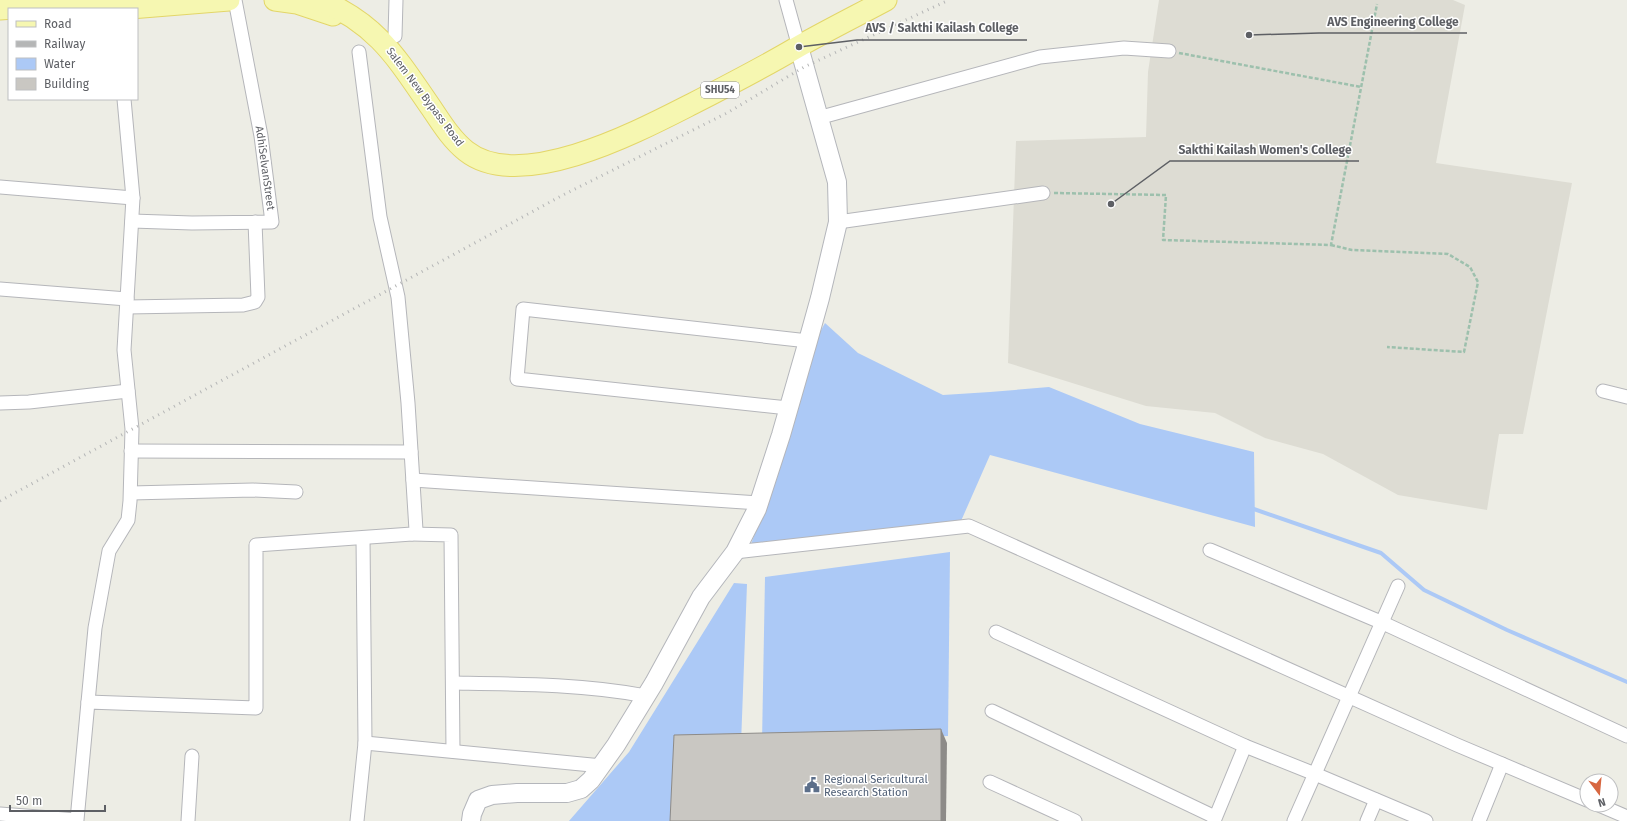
<svg xmlns="http://www.w3.org/2000/svg" width="1627" height="821" font-family="'Fira Sans',sans-serif">
<style>
.education{fill:#dddcd3}
.water{fill:#acc9f6}
.lines{fill:none;stroke-linecap:round;stroke-linejoin:round}
.stream{stroke:#acc9f6;stroke-width:4}
.street-casing{stroke:#b5b6ba;stroke-width:15}
.secondary-casing{stroke:#b4b6bb;stroke-width:20}
.primary-casing{stroke:#e3d669;stroke-width:23}
.path{stroke:#9dc0ad;stroke-width:2.5;stroke-dasharray:4 2;stroke-linecap:butt}
.street{stroke:#fff;stroke-width:13}
.secondary{stroke:#fff;stroke-width:18}
.primary{stroke:#f6f7b1;stroke-width:21}
.rail{stroke:#b5b6b6;stroke-width:3;stroke-dasharray:1 5;stroke-linecap:butt}
.shaded-wall{fill:#8d8b88}
.building{fill:#c9c7c2;stroke:#8d8b88}
.labels{text-anchor:middle;dominant-baseline:central;stroke-width:3;stroke-linejoin:round;paint-order:stroke}
.shield{fill:#fff;stroke:#8e8f92;stroke-width:1}
.shield-label{font-size:10px;font-weight:bold;fill:#5d5f64}
.street-label{font-size:11px;fill:#5d5f64;stroke:#fff}
.service-label{font-size:11px;fill:#4e5e75;stroke:#fff;text-anchor:start}
.leader{fill:none;stroke:#5d5f64;stroke-width:1.5}
.callout-dot{fill:#5d5f64;stroke:#fff;stroke-width:1.5}
.callout-label{font-size:12px;text-anchor:middle;font-weight:bold;fill:#5d5f64;stroke:#fff;stroke-width:3;stroke-linejoin:round;paint-order:stroke}
</style>
<rect width="100%" height="100%" fill="#edede5"/>
<path class="education" d="M1159,0H1453L1465,5L1436,163L1572,183L1523,434H1499L1487,510L1398,495L1323,454L1265,438L1215,413L1146,406L1008,363L1016,141L1146,137L1148,72Z"/>
<g class="water">
<path d="M825,323L858,353L943,395L990,392L1049,387L1140,424L1254,452L1255,527L990,455L961,521L750,547L778,469L811,348Z"/>
<path d="M950,552L948,736L762,742L765,577Z"/>
<path d="M734,583L747,584L741,744L673,821H569L629,752Z"/>
</g>
<g class="lines">
<path class="stream" d="M1251,508L1381,553L1424,590L1507,630L1627,682"/>
<defs>
<g id="street">
<path d="M786,0L799,47"/>
<path d="M395,36L396,0"/>
<path d="M818,118L1040,57L1124,48L1169,51"/>
<path d="M0,187L133,198"/>
<path d="M132,221L192,223L272,222L261,136L235,0"/>
<path d="M838,222L1043,193"/>
<path d="M0,289L127,299"/>
<path d="M127,307L243,305L255,302L258,297L255,222"/>
<path d="M1603,391L1627,397"/>
<path d="M0,403L29,402L128,391"/>
<path d="M788,408L517,379L523,309L808,341"/>
<path d="M131,451L411,452"/>
<path d="M413,480L759,503"/>
<path d="M131,493L253,490L296,492"/>
<path d="M412,534L451,535L453,751"/>
<path d="M1210,550L1383,623L1627,736"/>
<path d="M735,552L969,526L1457,745L1587,800"/>
<path d="M996,632L1245,746L1315,774L1426,821"/>
<path d="M453,683C517,684 583,684 646,696"/>
<path d="M88,702L95,628L109,551L128,520L130,501L132,429L124,350L133,198L124,99"/>
<path d="M992,711L1215,817"/>
<path d="M365,743L602,766"/>
<path d="M990,782L1075,821"/>
<path d="M1599,805L1627,817"/>
<path d="M0,814L77,820L88,702L256,708V545L412,534L416,530L408,403L398,297L380,217L359,52"/>
<path d="M188,821L192,756"/>
<path d="M357,821L365,743L363,538"/>
<path d="M1214,821L1245,746"/>
<path d="M1294,821L1398,586"/>
<path d="M1367,821L1376,800"/>
<path d="M1479,821L1502,764"/>
</g>
<path id="secondary" d="M471,821L472,814L478,800L492,795L517,793H567L581,789L591,780L616,745L654,683L701,597L735,552L757,509L781,435L808,341L820,298L838,222L837,182L799,47"/>
<g id="primary">
<path d="M275,0L297,3L333,15"/>
<path d="M320,0C378,24 398,60 432,109C442,124 452,140 466,151C520,194 639,131 692,104C727,86 762,68 796,48C826,31 856,16 886,0"/>
<path d="M0,9L126,0"/>
<path d="M118,9L229,0"/>
</g>
</defs>
<use href="#street" class="street-casing"/>
<use href="#secondary" class="secondary-casing"/>
<use href="#primary" class="primary-casing"/>
<g class="path">
<path d="M1179,53L1361,87"/>
<path d="M1054,193L1166,195L1163,240L1331,245L1377,4"/>
<path d="M1331,245L1352,250L1448,254L1470,267L1478,282L1464,352L1387,347"/>
</g>
<use href="#street" class="street"/>
<use href="#secondary" class="secondary"/>
<use href="#primary" class="primary"/>
<path class="rail" d="M0,501L563,195L727,113L804,67L949,0"/>
</g>
<path class="shaded-wall" d="M941,729L947,743L946,821H941Z"/>
<path class="building" d="M941,729V821H670L674,735Z"/>
<defs>
<symbol id="civic-bare" viewBox="-9 -9 18 18"><path d="M-.6-6.5H3V-4.5H.6V-3L4-1V1h2V6H-6V1h2V-1L-.6-3ZM-1.2 2.5V6h2.4V2.5Z" fill="#5c6f8a" stroke="#fff" stroke-width="2.5" paint-order="stroke"/></symbol>
</defs>
<g fill-rule="evenodd">
<use href="#civic-bare" x="801" y="774" width="22" height="22"/>
</g>
<g class="labels">
<rect class="shield" x="701" y="82" width="38" height="16" rx="3"/>
<g class="shield-label">
<text x="720" y="90">SHU54</text>
</g>
<g class="street-label">
<text transform="translate(425 97) rotate(53)">Salem New Bypass Road</text>
<text transform="translate(265 168) rotate(82)">AdhiSelvanStreet</text>
</g>
<g class="service-label">
<text x="824" y="779">Regional Sericultural<tspan x="824" dy="13">Research Station</tspan></text>
</g>
</g>
<path class="leader" d="M1249 35L1319 33H1467M799 47L857 40H1027M1111 204L1170 161H1359"/>
<g class="callout-dot">
<circle cx="1249" cy="35" r="4"/>
<circle cx="799" cy="47" r="4"/>
<circle cx="1111" cy="204" r="4"/>
</g>
<g class="callout-label">
<text x="1393" y="26">AVS Engineering College</text>
<text x="942" y="32">AVS / Sakthi Kailash College</text>
<text x="1265" y="154">Sakthi Kailash Women's College</text>
</g>
<rect x="8" y="8" width="130" height="92" fill="#ffffff" stroke="#bebfc1"/>
<rect x="16" y="21" width="20" height="6" fill="#f6f7b1" stroke="#bebfc1"/>
<text x="44" y="28" font-size="12" fill="#5d5f64">Road</text>
<rect x="16" y="41" width="20" height="6" fill="#b5b6b6" stroke="#bebfc1"/>
<text x="44" y="48" font-size="12" fill="#5d5f64">Railway</text>
<rect x="16" y="58" width="20" height="12" fill="#acc9f6" stroke="#bebfc1"/>
<text x="44" y="68" font-size="12" fill="#5d5f64">Water</text>
<rect x="16" y="78" width="20" height="12" fill="#c9c7c2" stroke="#bebfc1"/>
<text x="44" y="88" font-size="12" fill="#5d5f64">Building</text>
<g transform="translate(1599 793) rotate(164)"><circle r="19" fill="#ffffff" stroke="#bebfc1"/>
<path d="M0-3L7 15L0 10L-7 15Z" fill="#d76741"/>
<text y="-6" font-size="11" font-weight="bold" text-anchor="middle" fill="#5d5f64">N</text>
</g>
<path d="M10 805v6h95v-6" fill="none" stroke="#5d5f64" stroke-width="2"/>
<text x="16" y="805" font-size="12" fill="#5d5f64" stroke="#ffffff" stroke-width="3" paint-order="stroke">50 m</text>
</svg>
